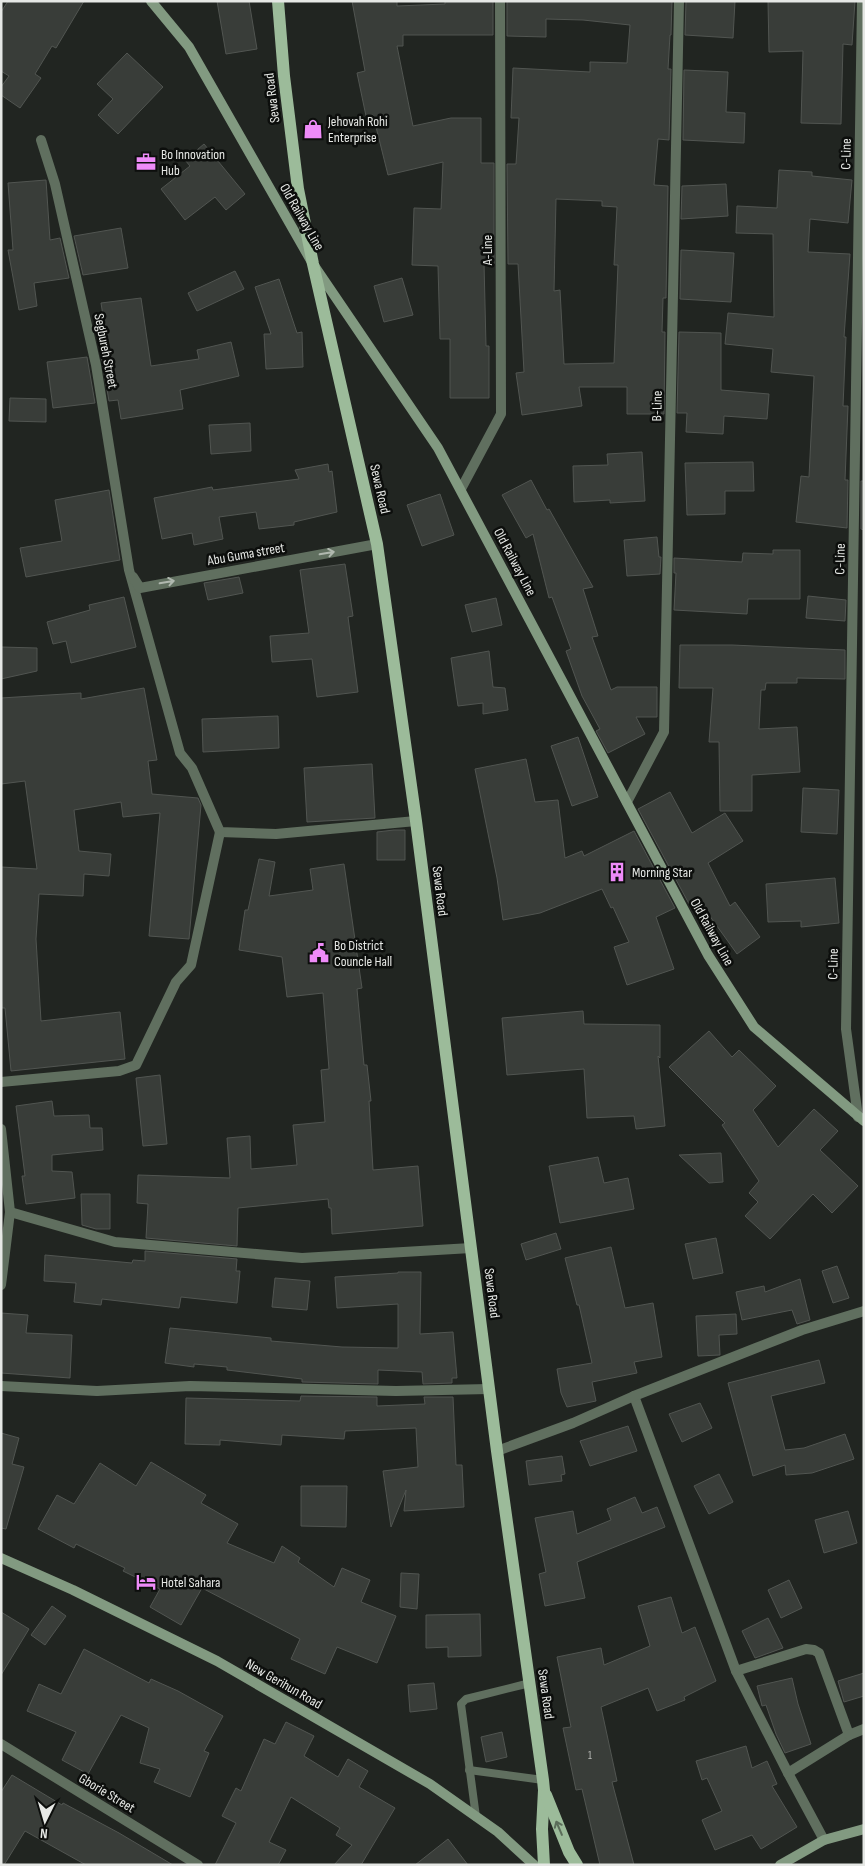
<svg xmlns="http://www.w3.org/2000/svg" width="865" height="1866" font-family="'Sofia Sans Condensed',sans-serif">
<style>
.building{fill:#393d39;stroke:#515551;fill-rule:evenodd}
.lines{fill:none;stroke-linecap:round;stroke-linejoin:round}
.lane{stroke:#606f5f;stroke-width:8}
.street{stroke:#606f5f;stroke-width:10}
.secondary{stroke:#829a81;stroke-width:10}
.primary{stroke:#9cbb9a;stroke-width:12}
.oneway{stroke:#b0b8af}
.oneway2{stroke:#5b6d5a}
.labels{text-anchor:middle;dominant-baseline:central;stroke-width:5;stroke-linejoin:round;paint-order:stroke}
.number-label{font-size:11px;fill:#bbbdba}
.street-label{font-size:14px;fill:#e6e8e5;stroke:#0c0e0c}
.poi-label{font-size:14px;fill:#e6e8e5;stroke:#0c0e0c;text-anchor:start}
</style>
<rect width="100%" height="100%" fill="#212521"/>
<g class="building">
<path d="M8,1H84L56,48L52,46L35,74L41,78L20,108L1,95V87L9,76L1,71V12Z"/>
<path d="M217,1H249L257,49L226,54Z"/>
<path d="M352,1H397V6L445,4V1H493V35H403V46H397L413,126L451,118H481V163H494V264L484,263L486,346H489V398H450V339H440L438,266L412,265L414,208L441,209L443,162L388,175L373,115L366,116L357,73L365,71Z"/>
<path d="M507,1H672L671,35H670L668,69H671L669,140L658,139L654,185L668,186L666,298H663L662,332H665L664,414H627V387H579L582,406L522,415L516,373L524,372L518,264H508L507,164H516L519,118H511L513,68L590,72V62L627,63L630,25L583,20L546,19V37L507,36ZM556,199L602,201V206L617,207L614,265H618L614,363L564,364L560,290L554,291Z"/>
<path d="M686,1H735L733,38L685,35Z"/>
<path d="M768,1H855L852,45L843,44L841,124L801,123L803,51L769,52Z"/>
<path d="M127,53L163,87L118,134L98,115L113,99L97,84Z"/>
<path d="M684,70L728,72L726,112L745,113L744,143L683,140Z"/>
<path d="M204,144L245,194L226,210L215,197L185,220L161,189L190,166L185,160Z"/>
<path d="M779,170L812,172V176L852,180L848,223L810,219L808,252L850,254L844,337H846L843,406H848L845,480H848L847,528L796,522L801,476L809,477L814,376L771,372L773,349L725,344L728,313L774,317L773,234L736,233L737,206L777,208Z"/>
<path d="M46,180L50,240L60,238L69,278L34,283L37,306L19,310L8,250H13L8,183Z"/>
<path d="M726,184L728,216L681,219L682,186Z"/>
<path d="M121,228L128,268L83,275L74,236Z"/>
<path d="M681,250L734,253L731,302L680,299Z"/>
<path d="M235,271L244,289L197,311L188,293Z"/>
<path d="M402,278L413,315L384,322L374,286Z"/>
<path d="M279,279L297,333L302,332L303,367L266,369L264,334H271L255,287Z"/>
<path d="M141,298L151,366L199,359L197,350L231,342L239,376L180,390L183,409L121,419L118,400L109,401L101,355L109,354L101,303Z"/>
<path d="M679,332L721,333V390L769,394L767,419L724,416L723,434L686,432L687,413H677Z"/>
<path d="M87,357L95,403L53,408L47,362Z"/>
<path d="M10,398L46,399V422L9,421Z"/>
<path d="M250,423L251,451L211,454L209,425Z"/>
<path d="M642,452L645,501L610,503V500L574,502L573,466L608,465L607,454Z"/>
<path d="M753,462L754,491H725V514L687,515L685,463Z"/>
<path d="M328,464L329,472L332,471L337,512L294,522V525L259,529L256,512L219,517L223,539L194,545L192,533L162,539L154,498L212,487L213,490L299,479L295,470Z"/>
<path d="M531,480L547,510L549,509L593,587L583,589L598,636L592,637L611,690L617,687H657V717H636L645,734L608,753L596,731L600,729L582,696L566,651L571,649L552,597L549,598L533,534L526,538L502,495Z"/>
<path d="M861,481H864V530L861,529Z"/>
<path d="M109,490L120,560L26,577L20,548L62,541L55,500Z"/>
<path d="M440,494L454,535L422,546L407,505Z"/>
<path d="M657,537L659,557H661L660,574L627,576L624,540Z"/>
<path d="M773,550H800V599H748L747,614L674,610L676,573H674V558L742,562L743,553L773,554Z"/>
<path d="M345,564L353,616L348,617L358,692L317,697L312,659L272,662L270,636L309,633L300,570Z"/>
<path d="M239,577L243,593L208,600L204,583Z"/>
<path d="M808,596L846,600L845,621L806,618Z"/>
<path d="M124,597L136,647L71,663L66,641L53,644L47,622L90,610L89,605Z"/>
<path d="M496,598L502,625L472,632L465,605Z"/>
<path d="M680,645H732L845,650V679L797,678V683H766L765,690H761L759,729L797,727L800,772L752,775V811H720L719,742H709L713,688H679Z"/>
<path d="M1,647L37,648V671L1,679Z"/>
<path d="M489,651L493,687L505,688L508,710L483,714V703L458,706L451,658Z"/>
<path d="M144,688L157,760L148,761L152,794L198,798L201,805L189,939L149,936L160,813L123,817L121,802L74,810L79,851L111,854L109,876L84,874L83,896L39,894L36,939L41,1021L120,1012L125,1059L11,1071L5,1008H2L1,988V867L37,869L25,781L1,784V698L81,693V699Z"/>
<path d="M278,716L279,748L203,752L202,719Z"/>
<path d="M578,737L598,797L572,806L551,746Z"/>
<path d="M526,759L535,802L558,800L565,858L582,851L584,856L634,831L675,908L656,917L674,969L627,985L614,947L629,942L613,907L611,908L602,889L540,913L503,920L497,878L475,769Z"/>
<path d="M372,764L375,818L307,822L304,768Z"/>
<path d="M803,788L839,790L837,834L801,832Z"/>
<path d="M670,792L692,833L725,813L743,841L708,863L730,906L735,902L760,937L737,954L699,901L690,905L688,902L638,809Z"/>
<path d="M394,830H405V860H377V832Z"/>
<path d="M259,859L275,862L269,896L313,890L310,869L344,864L362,988L357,989L364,1065H367L371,1101H369L373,1170L418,1166L423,1226L332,1234L331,1208H329L328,1199L238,1208L237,1246L146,1238L148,1204L137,1203L138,1175L230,1178L227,1138L250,1136L251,1169L297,1165L293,1125L325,1122L321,1070L329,1069L323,993L287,997L282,957L239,950L245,910H248Z"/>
<path d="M835,878L839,923L801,927V921L768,922L766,884Z"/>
<path d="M583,1011L584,1024L660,1025V1058L658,1056L665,1126L636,1129L634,1116L587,1118L584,1069L507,1075L502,1018Z"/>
<path d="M709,1031L732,1057L739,1050L776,1086L753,1110L778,1147L814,1109L838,1131L820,1150L858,1186L832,1213L813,1194L770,1239L745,1216L758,1202L749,1193L759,1181L722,1125L725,1123L669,1067Z"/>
<path d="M160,1075L167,1144L143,1146L136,1078Z"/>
<path d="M52,1101L54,1116L89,1115L90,1128H102L103,1150L52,1155V1171L72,1172L75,1198L26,1204L22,1176H25L16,1106Z"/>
<path d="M721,1153L723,1182L709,1183L679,1155Z"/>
<path d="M598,1157L604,1183L628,1178L634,1209L560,1223L549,1166Z"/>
<path d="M81,1194H110V1229H96L82,1225Z"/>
<path d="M556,1233L561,1249L526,1260L521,1244Z"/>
<path d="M716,1238L723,1273L693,1279L685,1244Z"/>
<path d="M611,1247L625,1308L653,1303L662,1357L634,1362L637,1373L592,1382L596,1401L567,1407L561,1393L557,1369L592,1363L579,1305H577L565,1258Z"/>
<path d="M145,1251L237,1259L236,1271H240L237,1303L181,1297L179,1308L102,1299L101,1305L74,1302L76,1283L44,1281L45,1255L132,1263L133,1260L145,1261Z"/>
<path d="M837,1266L849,1298L833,1303L822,1271Z"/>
<path d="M398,1272H421L420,1334L453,1332L457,1378H452V1383L423,1384L422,1372L378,1370V1384L302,1382V1379L227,1370V1367L194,1364V1367L165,1363L170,1328L271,1338V1341L342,1347L398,1348V1304L337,1308L335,1277L398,1273Z"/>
<path d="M275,1278L310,1281L307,1310L272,1307Z"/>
<path d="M800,1279L810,1320L797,1324L792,1310L742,1320L736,1292L764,1286L765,1292Z"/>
<path d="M1,1313L28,1315L26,1333L72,1335L70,1378L1,1373Z"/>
<path d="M736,1314L737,1334L719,1335L720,1355L698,1356L696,1316Z"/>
<path d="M819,1360L825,1383L771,1396L785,1450L804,1448L845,1434L854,1459L812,1473L786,1475L785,1465L753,1476L728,1383Z"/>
<path d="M301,1396L377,1397V1406L425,1404L424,1397H453L456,1465H462L464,1507L404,1511L406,1490L391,1527L383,1471L418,1467L416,1428L345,1431L344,1439L282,1435L281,1445L220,1440V1445L185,1444L186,1398L300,1401Z"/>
<path d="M700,1403L712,1428L682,1442L669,1414Z"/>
<path d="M628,1426L637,1451L590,1466L580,1441Z"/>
<path d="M1,1433L19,1438L12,1464L24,1467L6,1529L1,1528Z"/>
<path d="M562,1456L565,1474L561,1475L562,1481L529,1485L526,1461Z"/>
<path d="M151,1462L206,1495L201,1503L238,1524L227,1543L274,1563L282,1546L300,1558L298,1562L334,1587L342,1568L370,1580L361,1602L396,1616L377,1663L337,1647L325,1674L291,1659L300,1639L202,1588L181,1625L150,1607L160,1589L123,1571L125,1568L76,1544L74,1548L38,1529L57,1495L74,1504L100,1463L136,1486Z"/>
<path d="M719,1474L733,1502L709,1514L694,1486Z"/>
<path d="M301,1486H347L346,1527L301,1526Z"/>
<path d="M635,1497L642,1513L657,1507L665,1527L577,1562L585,1598L545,1606L539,1574L546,1572L535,1518L573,1511L577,1534L611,1520L607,1509Z"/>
<path d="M848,1511L857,1543L824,1553L815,1520Z"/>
<path d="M401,1573L419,1574L417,1609L400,1607Z"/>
<path d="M789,1580L802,1608L781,1618L768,1590Z"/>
<path d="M671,1597L682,1633L695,1627L716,1681L684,1697L685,1700L657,1711L648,1688L601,1707L617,1781L612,1782L634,1865H600L582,1789L576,1790L563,1728L571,1727L557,1657L601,1648L604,1665L650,1646L638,1606Z"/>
<path d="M52,1606L66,1616L45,1645L31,1635Z"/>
<path d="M1,1612L29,1629L1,1675Z"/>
<path d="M480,1614L481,1656L448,1657V1647L426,1648V1615Z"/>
<path d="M768,1618L783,1648L755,1658L742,1631Z"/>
<path d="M84,1649L149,1683L151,1679L178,1691L223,1716L204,1751L209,1753L190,1797L154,1782L160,1769L140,1763L149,1728L121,1715L88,1774L62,1760L76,1732L27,1711L39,1684L61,1694Z"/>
<path d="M864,1673V1696L844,1702L838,1681Z"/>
<path d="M792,1678L798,1704L811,1744L785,1753L776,1734L766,1705L762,1706L757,1686Z"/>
<path d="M434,1683L437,1709L410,1712L408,1685Z"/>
<path d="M286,1722L314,1736L304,1756L338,1777L348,1759L368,1771L359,1787L395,1808L361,1865H334L352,1845L336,1835L340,1828L291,1797L269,1842L286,1850L278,1865H215L236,1823L222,1816L236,1788L241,1791L264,1739L275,1744Z"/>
<path d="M502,1732L507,1757L486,1762L481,1737Z"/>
<path d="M746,1746L752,1768L767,1761L777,1784L772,1786L797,1827L761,1849L752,1835L715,1850L702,1820L722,1811L707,1778L702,1780L696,1761Z"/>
<path d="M12,1775L62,1805L63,1803L119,1833L173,1865H86L25,1831L4,1865H1V1792Z"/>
<path d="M448,1839L468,1865H415Z"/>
</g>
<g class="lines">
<g class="lane">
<path d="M469,1770L543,1780"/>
<path d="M476,1817L461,1704L466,1699L530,1683"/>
</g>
<g class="street">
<path d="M41,140L55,184L96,365L129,570L180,753L192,768L220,832L276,834L416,821"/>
<path d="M461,489L501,414L500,1"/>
<path d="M133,577L140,588L377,544"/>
<path d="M627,802L664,732L679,1"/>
<path d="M1,1082L119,1071L136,1065L176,982L191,965L220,832"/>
<path d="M858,1117L846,1029L862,1"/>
<path d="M1,1129L10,1212L1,1285"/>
<path d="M10,1212L115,1242L302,1258L471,1248"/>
<path d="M1,1386L97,1391L190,1386L396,1391L489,1389"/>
<path d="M634,1396L736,1671L788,1773L824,1840"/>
<path d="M497,1451L573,1423L634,1396L756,1348L802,1330L864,1311"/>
<path d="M736,1671L806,1649L814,1650L819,1653L849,1735L788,1773"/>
<path d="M849,1735L864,1729"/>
<path d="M1,1744L198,1865"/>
</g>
<g class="secondary">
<path d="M151,1L189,47L313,264L438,448L708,955L754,1027L864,1121"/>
<path d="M1,1558L73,1590L217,1661L430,1784L498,1832L534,1865"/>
<path d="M780,1865L824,1840L864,1829"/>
</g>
<g class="primary">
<path d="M278,1L284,76L298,189L313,264L377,544L416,821L497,1451L543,1780L544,1790L542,1829L544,1865"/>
<path d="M546,1795L569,1852L577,1865"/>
</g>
</g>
<defs><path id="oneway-shaft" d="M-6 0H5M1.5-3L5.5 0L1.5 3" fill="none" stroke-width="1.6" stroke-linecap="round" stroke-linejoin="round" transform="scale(1.25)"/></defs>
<g class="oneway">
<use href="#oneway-shaft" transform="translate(327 553) rotate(-10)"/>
<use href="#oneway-shaft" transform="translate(167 582) rotate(-10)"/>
</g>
<use class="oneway2" href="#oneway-shaft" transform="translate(559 1828) rotate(-113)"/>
<defs>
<symbol id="shop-bare" viewBox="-9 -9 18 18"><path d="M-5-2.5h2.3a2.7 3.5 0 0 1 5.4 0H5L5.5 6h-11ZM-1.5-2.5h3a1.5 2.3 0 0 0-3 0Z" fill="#ee8bf8" stroke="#0c0e0c" stroke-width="2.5" paint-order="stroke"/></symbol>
<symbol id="office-bare" viewBox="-9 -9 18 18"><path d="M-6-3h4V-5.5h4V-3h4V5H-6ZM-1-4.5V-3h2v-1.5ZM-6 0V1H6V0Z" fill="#ee8bf8" stroke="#0c0e0c" stroke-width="2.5" paint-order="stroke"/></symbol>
<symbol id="building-bare" viewBox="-9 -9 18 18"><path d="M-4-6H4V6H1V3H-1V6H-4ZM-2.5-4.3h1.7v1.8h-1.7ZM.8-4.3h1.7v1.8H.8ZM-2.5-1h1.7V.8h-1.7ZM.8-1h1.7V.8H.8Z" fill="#ee8bf8" stroke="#0c0e0c" stroke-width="2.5" paint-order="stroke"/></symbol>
<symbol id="civic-bare" viewBox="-9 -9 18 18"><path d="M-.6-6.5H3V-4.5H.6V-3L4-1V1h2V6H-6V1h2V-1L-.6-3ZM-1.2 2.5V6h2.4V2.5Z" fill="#ee8bf8" stroke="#0c0e0c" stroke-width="2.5" paint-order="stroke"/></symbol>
<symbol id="hotel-bare" viewBox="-9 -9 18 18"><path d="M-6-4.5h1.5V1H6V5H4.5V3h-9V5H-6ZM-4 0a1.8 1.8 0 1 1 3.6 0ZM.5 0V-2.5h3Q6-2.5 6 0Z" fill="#ee8bf8" stroke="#0c0e0c" stroke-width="2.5" paint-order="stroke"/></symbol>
</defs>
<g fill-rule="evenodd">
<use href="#shop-bare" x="299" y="115" width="28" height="28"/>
<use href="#office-bare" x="132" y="148" width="28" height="28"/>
<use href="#building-bare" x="603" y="858" width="28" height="28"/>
<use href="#civic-bare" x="305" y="939" width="28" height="28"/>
<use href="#hotel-bare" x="132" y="1568" width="28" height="28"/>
</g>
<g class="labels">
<g class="number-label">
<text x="590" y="1755">1</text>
</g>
<g class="street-label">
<text transform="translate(272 98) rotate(-97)">Sewa Road</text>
<text transform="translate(846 154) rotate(-89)">C-Line</text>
<text transform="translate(302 217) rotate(60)">Old Railway Line</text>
<text transform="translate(487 250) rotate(-90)">A-Line</text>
<text transform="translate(106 351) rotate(79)">Segbureh Street</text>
<text transform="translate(657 406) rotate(-89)">B-Line</text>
<text transform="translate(380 489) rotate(77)">Sewa Road</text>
<text transform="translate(246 554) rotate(-10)">Abu Guma street</text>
<text transform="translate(840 559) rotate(-89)">C-Line</text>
<text transform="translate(515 562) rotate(62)">Old Railway Line</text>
<text transform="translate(440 891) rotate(83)">Sewa Road</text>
<text transform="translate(712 932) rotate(61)">Old Railway Line</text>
<text transform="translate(833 964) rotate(-89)">C-Line</text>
<text transform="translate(492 1293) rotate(83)">Sewa Road</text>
<text transform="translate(284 1684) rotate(30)">New Gerihun Road</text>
<text transform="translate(546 1694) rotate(82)">Sewa Road</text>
<text transform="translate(107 1793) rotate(31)">Gborie Street</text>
</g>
<g class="poi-label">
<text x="328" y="121">Jehovah Rohi<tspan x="328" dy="16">Enterprise</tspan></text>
<text x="161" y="154">Bo Innovation<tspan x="161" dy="16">Hub</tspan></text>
<text x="632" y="872">Morning Star</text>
<text x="334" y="945">Bo District<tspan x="334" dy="16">Councle Hall</tspan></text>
<text x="161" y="1582">Hotel Sahara</text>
</g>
</g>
<rect width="865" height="1866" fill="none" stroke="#e6e8e5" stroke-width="5"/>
<g transform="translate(45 1821) rotate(185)" stroke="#0c0e0c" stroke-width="4" paint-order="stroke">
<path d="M0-4L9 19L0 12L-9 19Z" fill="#e6e8e5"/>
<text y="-8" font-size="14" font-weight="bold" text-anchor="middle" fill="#e6e8e5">N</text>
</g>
</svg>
